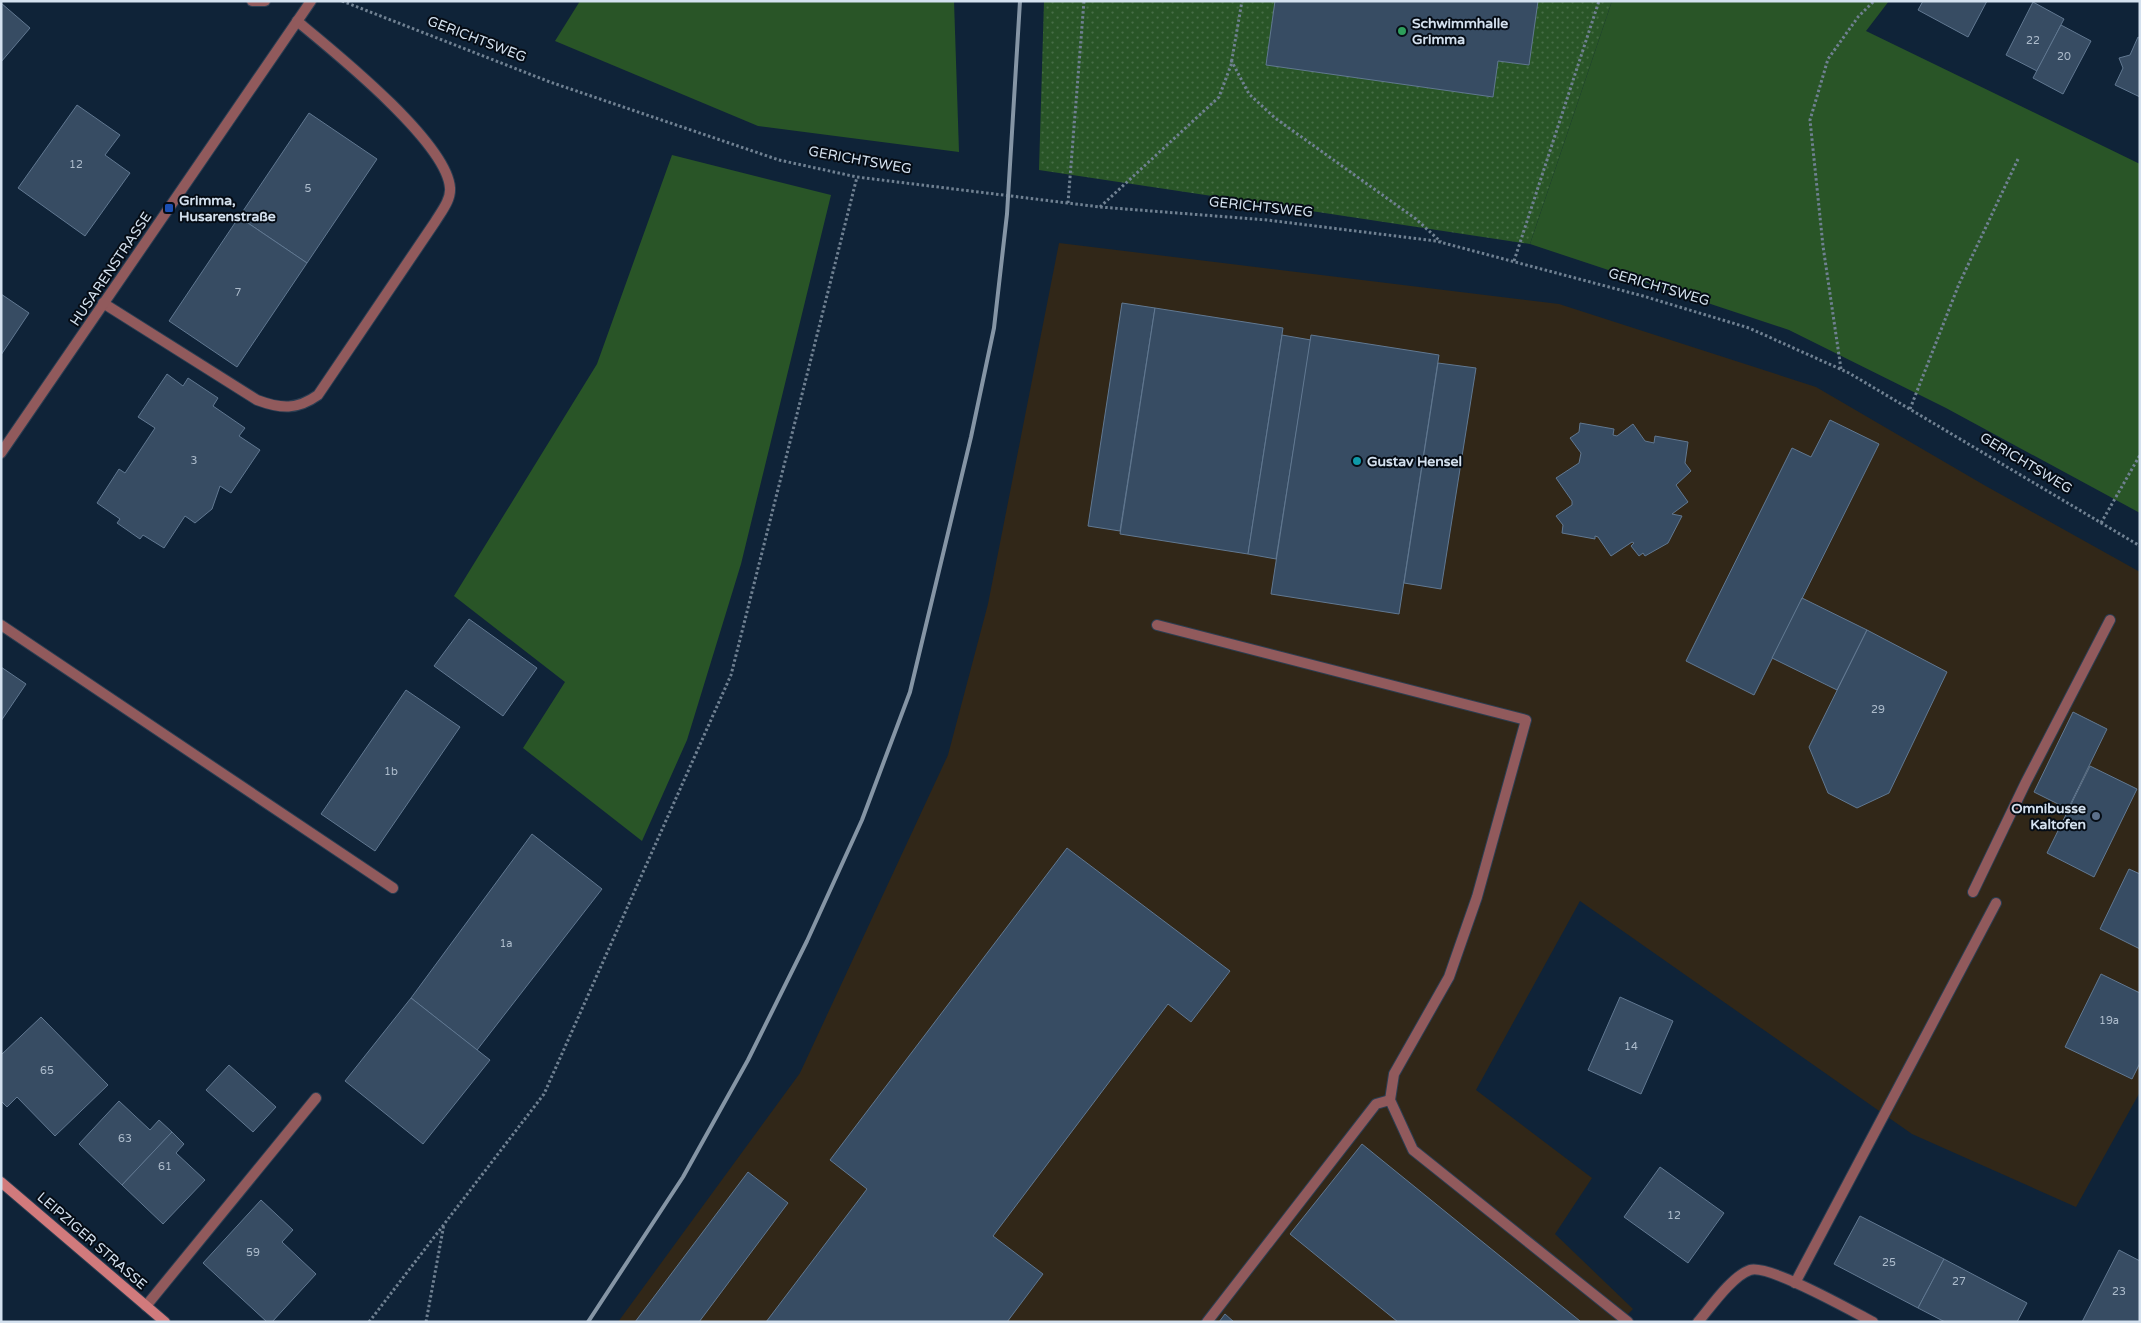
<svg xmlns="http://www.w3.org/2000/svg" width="2141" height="1323" font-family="'Varela Round',sans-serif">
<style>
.commercial{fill:#312718}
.grass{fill:url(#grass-dots)}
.green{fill:#295527}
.building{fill:#374c63;stroke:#617891}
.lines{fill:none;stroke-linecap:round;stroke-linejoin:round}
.lane-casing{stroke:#2b3e52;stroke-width:12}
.street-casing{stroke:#2b3e52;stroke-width:12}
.secondary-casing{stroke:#2b3e52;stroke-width:12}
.path{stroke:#708192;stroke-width:3;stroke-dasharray:2.5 2.5;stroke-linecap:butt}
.lane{stroke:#915a5c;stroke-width:10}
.street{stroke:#915a5c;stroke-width:10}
.secondary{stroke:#d17a7c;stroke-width:10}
.rail{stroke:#8595a5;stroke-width:4}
.leisure-dot{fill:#2e9e5b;stroke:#050c15;stroke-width:2}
.transit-dot{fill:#1a4fb4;stroke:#050c15;stroke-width:2}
.culture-dot{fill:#0f9aa8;stroke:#050c15;stroke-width:2}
.service-dot{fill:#5c6f8a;stroke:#050c15;stroke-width:2}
.labels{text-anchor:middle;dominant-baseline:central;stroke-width:4;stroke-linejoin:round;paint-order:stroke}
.number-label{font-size:11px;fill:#adbccc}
.poi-label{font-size:14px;font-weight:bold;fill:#d4e1ef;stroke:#050c15;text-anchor:start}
.street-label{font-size:14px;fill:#d4e1ef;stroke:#050c15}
</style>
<defs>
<pattern id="grass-dots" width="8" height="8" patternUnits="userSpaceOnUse" patternTransform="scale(1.25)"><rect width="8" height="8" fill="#295527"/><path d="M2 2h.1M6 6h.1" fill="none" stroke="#476d47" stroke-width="1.8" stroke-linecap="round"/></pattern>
</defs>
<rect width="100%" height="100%" fill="#0f2338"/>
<path class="commercial" d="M1059,243L1559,304L1816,387L1984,485L2140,572V1092L2076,1207L1912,1134L1580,901L1476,1090L1592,1178L1555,1234L1633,1309L1620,1322H618L800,1073L948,755L988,604Z"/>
<path class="grass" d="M1044,1H1612L1530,244L1039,170Z"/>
<g class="green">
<path d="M580,1H954L959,152L758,126L555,41Z"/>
<path d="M1612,1H1889L1866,31L2140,164V513L1946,408L1789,330L1530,244Z"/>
<path d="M672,155L831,195L741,564L687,740L642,841L523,748L565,682L454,596L597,364Z"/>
</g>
<g class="building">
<path d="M1275,1H1538L1529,65L1498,61L1493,97L1266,65Z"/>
<path d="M1923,1H1987L1968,37L1918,10Z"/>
<path d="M2033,2L2064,19L2037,71L2006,55Z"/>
<path d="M1,3L30,28L1,62Z"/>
<path d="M2061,25L2091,41L2063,94L2033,78Z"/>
<path d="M2138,37L2140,38V97L2115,85L2123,68L2119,58L2130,55Z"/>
<path d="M77,105L120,135L105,155L130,173L85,236L18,188Z"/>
<path d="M309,113L377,159L307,263L239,217Z"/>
<path d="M239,217L307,263L237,367L169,321Z"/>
<path d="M1,294L29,313L1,355Z"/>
<path d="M1122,303L1155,308L1120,531L1088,526Z"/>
<path d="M1155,308L1283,328L1248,554L1120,534Z"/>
<path d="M1282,335L1311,340L1276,559L1248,554Z"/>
<path d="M1311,335L1439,355L1399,614L1271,594Z"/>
<path d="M1438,363L1476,368L1441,589L1404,583Z"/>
<path d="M167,374L183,386L188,378L218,398L213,406L245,428L239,436L260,450L231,493L220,486L212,509L195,523L185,516L164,548L143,535L140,539L117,523L120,519L97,503L119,469L125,473L155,428L138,417Z"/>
<path d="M1830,420L1879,444L1754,695L1686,661L1792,448L1811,457Z"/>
<path d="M1580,423L1614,429L1613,435L1617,436L1633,424L1645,441L1654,443L1655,436L1688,442L1685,463L1691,471L1676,485L1688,502L1672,514L1682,516L1668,543L1645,556L1643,553L1639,556L1631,546L1634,543L1632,542L1611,556L1598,537L1595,536V539L1562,533L1563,525L1556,516L1572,505V501L1556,478L1579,463L1581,453L1570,438L1579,432Z"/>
<path d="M1802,598L1867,630L1837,690L1772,658Z"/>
<path d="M469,619L537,668L503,716L434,666Z"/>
<path d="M1867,630L1947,672L1889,793L1857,808L1828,793L1809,747Z"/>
<path d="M1,667L26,684L1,721Z"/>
<path d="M406,690L460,727L375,851L321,814Z"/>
<path d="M2073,712L2107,729L2068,809L2034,792Z"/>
<path d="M2090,766L2137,789L2094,877L2047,853Z"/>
<path d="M532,834L602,889L477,1050L411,998Z"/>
<path d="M1067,848L1230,971L1191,1022L1168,1004L993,1236L1043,1274L1007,1322H766L867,1189L830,1160Z"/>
<path d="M2129,869L2140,874V949L2100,929Z"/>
<path d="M2101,974L2140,993V1063L2132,1079L2065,1047Z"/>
<path d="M1620,997L1673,1021L1641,1094L1588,1070Z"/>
<path d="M411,998L490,1060L423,1144L345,1081Z"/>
<path d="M41,1017L108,1085L55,1136L17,1097L7,1107L1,1101V1055Z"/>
<path d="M229,1065L276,1107L253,1132L206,1090Z"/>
<path d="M119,1101L150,1130L159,1120L172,1132L122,1185L79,1144Z"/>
<path d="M172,1132L184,1144L176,1153L205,1180L163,1224L122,1185Z"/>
<path d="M1362,1144L1580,1321L1579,1322H1398L1290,1234Z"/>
<path d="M1660,1167L1724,1213L1688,1263L1624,1217Z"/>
<path d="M748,1172L788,1203L699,1322H635Z"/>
<path d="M261,1200L293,1230L282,1242L316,1274L272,1322H267L203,1263Z"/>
<path d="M1860,1216L1944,1259L1918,1308L1834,1264Z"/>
<path d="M2119,1250L2140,1261V1322H2082Z"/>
<path d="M1944,1259L2027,1303L2017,1322H1945L1918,1308Z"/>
<path d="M1225,1314L1234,1322H1219Z"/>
</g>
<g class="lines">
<defs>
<g id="lane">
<path d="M103,303L257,400C281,409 297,410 318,395L435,222C441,212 451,200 450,188C447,142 332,50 297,21"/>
<path d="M1,625L393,888"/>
<path d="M1157,625L1526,720L1477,897L1449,977L1394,1074L1390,1100L1413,1150L1628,1322"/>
<path d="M1973,892L2026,782L2110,620"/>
<path d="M1795,1283L1996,903"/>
<path d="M146,1306L316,1098"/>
<path d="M1207,1322L1376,1104L1390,1100"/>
</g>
<g id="street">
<path d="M252,1H265"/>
<path d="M1,453L311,1"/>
<path d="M1698,1322C1710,1308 1732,1276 1750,1270C1769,1264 1852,1311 1873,1322"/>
</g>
<path id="secondary" d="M1,1182L165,1322"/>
</defs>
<use href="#lane" class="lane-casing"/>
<use href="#street" class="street-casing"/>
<use href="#secondary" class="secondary-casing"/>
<g class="path">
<path d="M342,1L550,82L779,160L857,177L1100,207L1267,220L1436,241L1643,296L1749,328L1849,373L2140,546"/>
<path d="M1231,60L1249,94L1275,118L1416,219L1441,242"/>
<path d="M1068,203L1084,1"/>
<path d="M1100,207L1219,97L1231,65L1242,1"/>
<path d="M1514,261L1599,1"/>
<path d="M1841,369L1823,246L1810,120L1828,59L1858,17L1874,1"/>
<path d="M1910,409L1959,284L2018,159"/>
<path d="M2101,523L2140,455"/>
<path d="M369,1322L544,1094L731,675L857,177"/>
<path d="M426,1322L444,1224"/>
</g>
<use href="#lane" class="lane"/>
<use href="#street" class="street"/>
<use href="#secondary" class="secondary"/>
<path class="rail" d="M588,1322L683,1177L748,1060L807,941L862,820L910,692L971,437L994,328L1007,214L1020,1"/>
</g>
<circle class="leisure-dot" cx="1402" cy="31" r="5"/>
<rect class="transit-dot" x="164" y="203" width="10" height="10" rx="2.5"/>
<circle class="culture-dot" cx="1357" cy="461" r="5"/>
<circle class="service-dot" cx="2096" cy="816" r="5"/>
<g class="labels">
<g class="number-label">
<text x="2033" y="40">22</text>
<text x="2064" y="56">20</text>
<text x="76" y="164">12</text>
<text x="308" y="188">5</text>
<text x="238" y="292">7</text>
<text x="194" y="460">3</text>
<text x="1878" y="709">29</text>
<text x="391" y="771">1b</text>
<text x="506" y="943">1a</text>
<text x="2109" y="1020">19a</text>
<text x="1631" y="1046">14</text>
<text x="47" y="1070">65</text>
<text x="125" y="1138">63</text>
<text x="165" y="1166">61</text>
<text x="1674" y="1215">12</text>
<text x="253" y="1252">59</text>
<text x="1889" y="1262">25</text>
<text x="1959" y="1281">27</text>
<text x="2119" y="1291">23</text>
</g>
<g class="poi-label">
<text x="1412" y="23">Schwimmhalle<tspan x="1412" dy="16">Grimma</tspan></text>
<text x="179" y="200">Grimma,<tspan x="179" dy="16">Husarenstraße</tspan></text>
<text x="1367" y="461">Gustav Hensel</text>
<text x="2086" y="808" text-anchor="end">Omnibusse<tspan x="2086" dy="16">Kaltofen</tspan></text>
</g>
<g class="street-label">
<text transform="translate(477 39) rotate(21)">GERICHTSWEG</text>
<text transform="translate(860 160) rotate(10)">GERICHTSWEG</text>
<text transform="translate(1261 207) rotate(6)">GERICHTSWEG</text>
<text transform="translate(111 269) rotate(-56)">HUSARENSTRASSE</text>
<text transform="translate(1659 287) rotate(16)">GERICHTSWEG</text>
<text transform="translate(2026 463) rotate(31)">GERICHTSWEG</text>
<text transform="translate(92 1241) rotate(41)">LEIPZIGER STRASSE</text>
</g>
</g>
<rect width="2141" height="1323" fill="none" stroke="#d4e1ef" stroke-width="5"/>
</svg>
